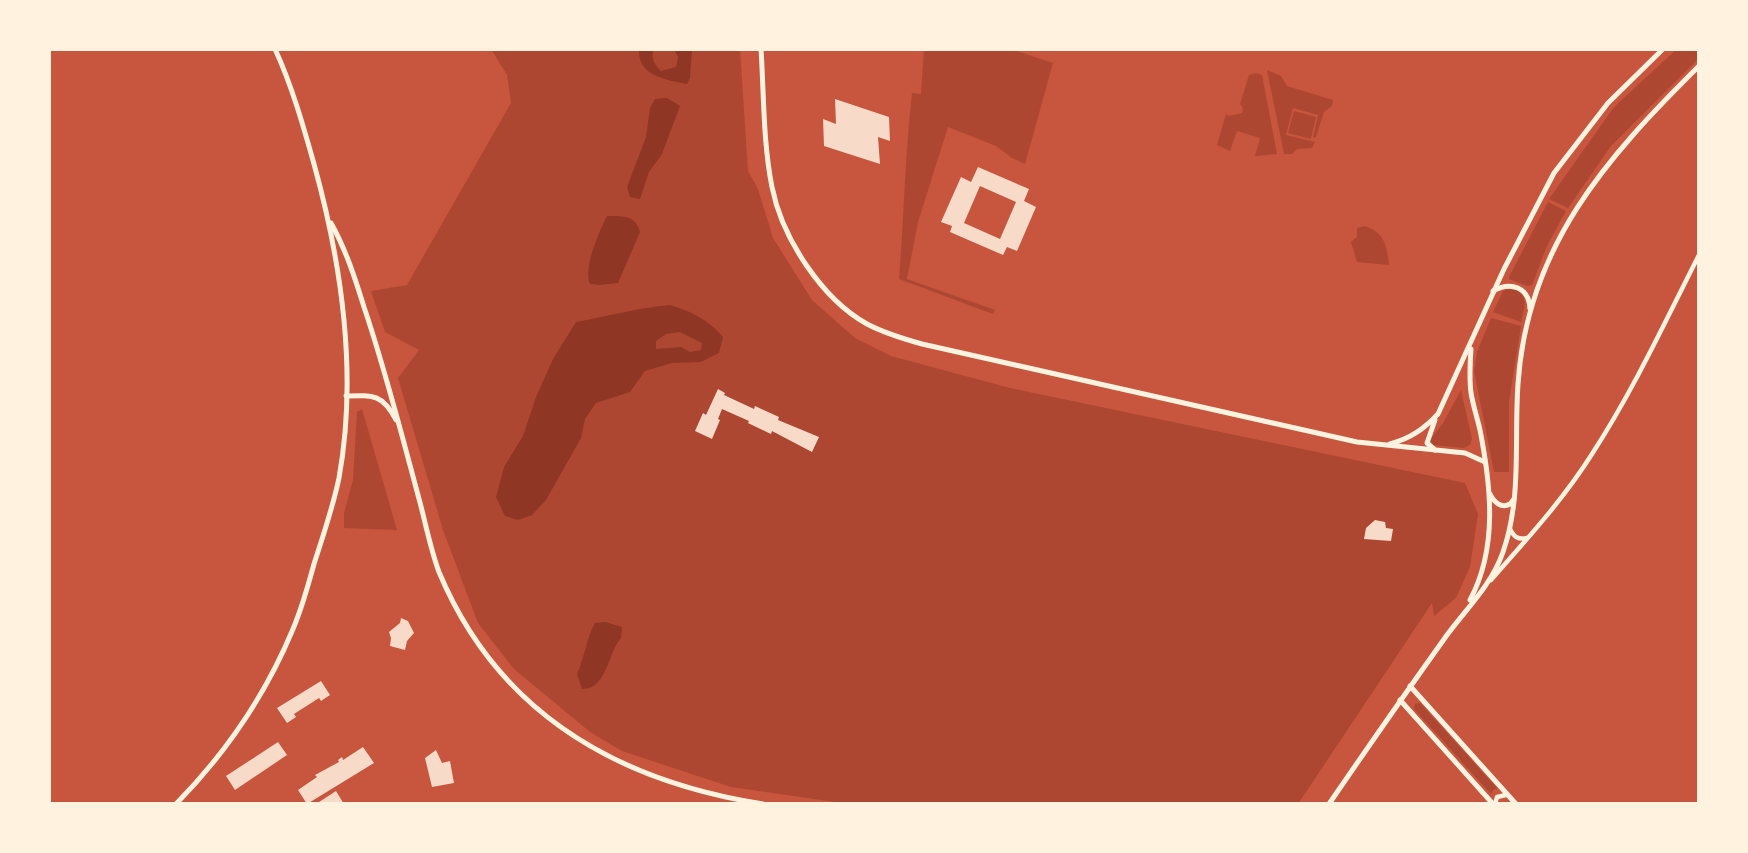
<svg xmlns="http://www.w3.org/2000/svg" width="1748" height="853" font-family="Lato,sans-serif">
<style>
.green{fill:#ae4732}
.water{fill:#8f3625;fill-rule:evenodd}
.building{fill:#f7dbc8;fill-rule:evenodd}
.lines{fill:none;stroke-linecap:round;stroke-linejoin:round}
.minor{stroke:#fff3e0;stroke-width:4.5}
.tertiary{stroke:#fff3e0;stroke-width:5}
</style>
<rect width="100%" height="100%" fill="#c8553d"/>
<g class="green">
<path d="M491,49H740L748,171L758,189L773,238L812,300L855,338L891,356L1010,388L1465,483L1478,514L1470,567L1456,598L1434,616L1432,603L1298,804H849L731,787L622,751L590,732L514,669L478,623L443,530L398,378L419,350L385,332L371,291L407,285L511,103L507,75Z"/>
<path d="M924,49H1011L1053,63L1025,164L1012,158L996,146L948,127L918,222L907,279L995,310L993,314L899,279C904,217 905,155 912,93L921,94Z"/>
<path d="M1677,49H1699V58L1611,146L1568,208L1549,199L1614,107Z"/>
<path d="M1267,70L1281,76L1287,86L1333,100L1332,106L1324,112L1316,137L1313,138L1318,115L1293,108L1286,135L1315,142L1312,148L1297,149L1292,154H1284Z"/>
<path d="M1256,73L1262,75L1277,154L1255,156L1260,138L1237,131L1230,151L1217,145L1226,114L1229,116L1242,113L1243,108L1240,104L1249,75Z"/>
<path d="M1294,111L1316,117L1311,139L1288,133Z"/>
<path d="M1548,202L1566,211L1547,246L1532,285L1527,286L1509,279V277Z"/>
<path d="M1365,226C1385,233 1387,246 1389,265L1357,262L1351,242L1357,237V228Z"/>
<path d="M1507,289L1517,290C1529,298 1524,309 1521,322L1493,312L1503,291Z"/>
<path d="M1491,318L1521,326L1509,402V472H1494L1474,371L1477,352Z"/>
<path d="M1461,390L1472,439L1470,445L1464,448L1433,445L1430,440L1443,423Z"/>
<path d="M362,409L397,530L344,528V513L353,480L357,412Z"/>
<path d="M1420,703L1497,788L1493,790L1491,794L1414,709L1415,704Z"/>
</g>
<g class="water">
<path d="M639,49H654C650,58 655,65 661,71L676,67L678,57L674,49H692L690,78L687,84C667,80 637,76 639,49Z"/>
<path d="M667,98L680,106L662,154L649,172L640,199L630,197L627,187L646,137L650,108L655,99Z"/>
<path d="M607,216C622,216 636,215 640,232L618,283L599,285L590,284C583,268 599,232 607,216Z"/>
<path d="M670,305C691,311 709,320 723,337L719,353L701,362L672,363L645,371L630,392L596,403L585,419L581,438L546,500L532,515L518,520L505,516L496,497L504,467L523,436L536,397L553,359L576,322C608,316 638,308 670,305ZM680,332L702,343L701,350L690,352L681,347L656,349V341L666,334Z"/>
<path d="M605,622L622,627L621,638C608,652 607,690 582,689L577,674C585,657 586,639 595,623Z"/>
</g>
<g class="building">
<path d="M835,99L889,117L890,141L878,137L880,164L824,146L823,119L836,124Z"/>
<path d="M978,167L1029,189L1024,201L1036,207L1017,251L1007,247L1003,255L950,232L952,226L941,222L961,177L971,182ZM980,186L1016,202L1000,239L964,223Z"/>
<path d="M718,389L725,393L724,395L754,409L755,406L779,417L778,420L819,437L812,452L772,431L771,434L748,423L749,421L722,409L718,419L720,420L712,439L695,431L703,413L706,415Z"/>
<path d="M1375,520L1385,522L1386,528L1393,529L1391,541L1364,539L1366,528Z"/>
<path d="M401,618L408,621L414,633L407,641L405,650L390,646L391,638L389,632L400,623Z"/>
<path d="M321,681L330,695L321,701L319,698L294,714L296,717L287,723L277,708Z"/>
<path d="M278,742L287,755L235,790L226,776Z"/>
<path d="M363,747L374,763L307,804L298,790L317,777L315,775L339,762L338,760L342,757L343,760Z"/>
<path d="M436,750L442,763L450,761L454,783L432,787L425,758Z"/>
<path d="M336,791L344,804H316Z"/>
</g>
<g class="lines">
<g class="minor">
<path d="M1510,529C1514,537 1518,540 1527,538"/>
<path d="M1491,580C1526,540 1563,500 1592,454C1633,391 1665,322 1699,255"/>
<path d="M1495,804L1497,797L1506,795"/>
</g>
<g class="tertiary">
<path d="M761,49C764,95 763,142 772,187C782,238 822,299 867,324C884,333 904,339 922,344L1357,442L1465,453L1485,462"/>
<path d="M331,223C346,250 355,278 364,307C385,369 401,432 418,495C425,520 430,548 439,572C498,713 617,781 763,804"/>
<path d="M1493,291C1511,281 1529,287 1530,309"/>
<path d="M346,396C373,395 383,394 396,420"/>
<path d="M1390,444C1411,438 1424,429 1438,414L1504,269L1554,173L1608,103L1663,49"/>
<path d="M1435,450L1427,443L1435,420"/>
<path d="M1490,494C1494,502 1501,509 1510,504L1514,499"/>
<path d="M1470,600C1498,548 1491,486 1480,430C1477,417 1473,405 1471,393C1469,378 1470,364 1471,349"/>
<path d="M1410,686L1516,804"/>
<path d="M1400,700L1493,804"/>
<path d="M176,804C225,754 266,694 293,629C302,608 308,586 314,564C323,536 333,507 339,478C358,373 342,265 314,164C303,125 292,86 275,49"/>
<path d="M1329,804C1368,747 1407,691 1447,635C1467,608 1492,584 1503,552C1522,498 1514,441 1518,384C1527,247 1606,158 1699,66"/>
</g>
</g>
<rect width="1748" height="853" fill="none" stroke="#fff3e0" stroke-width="102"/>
</svg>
